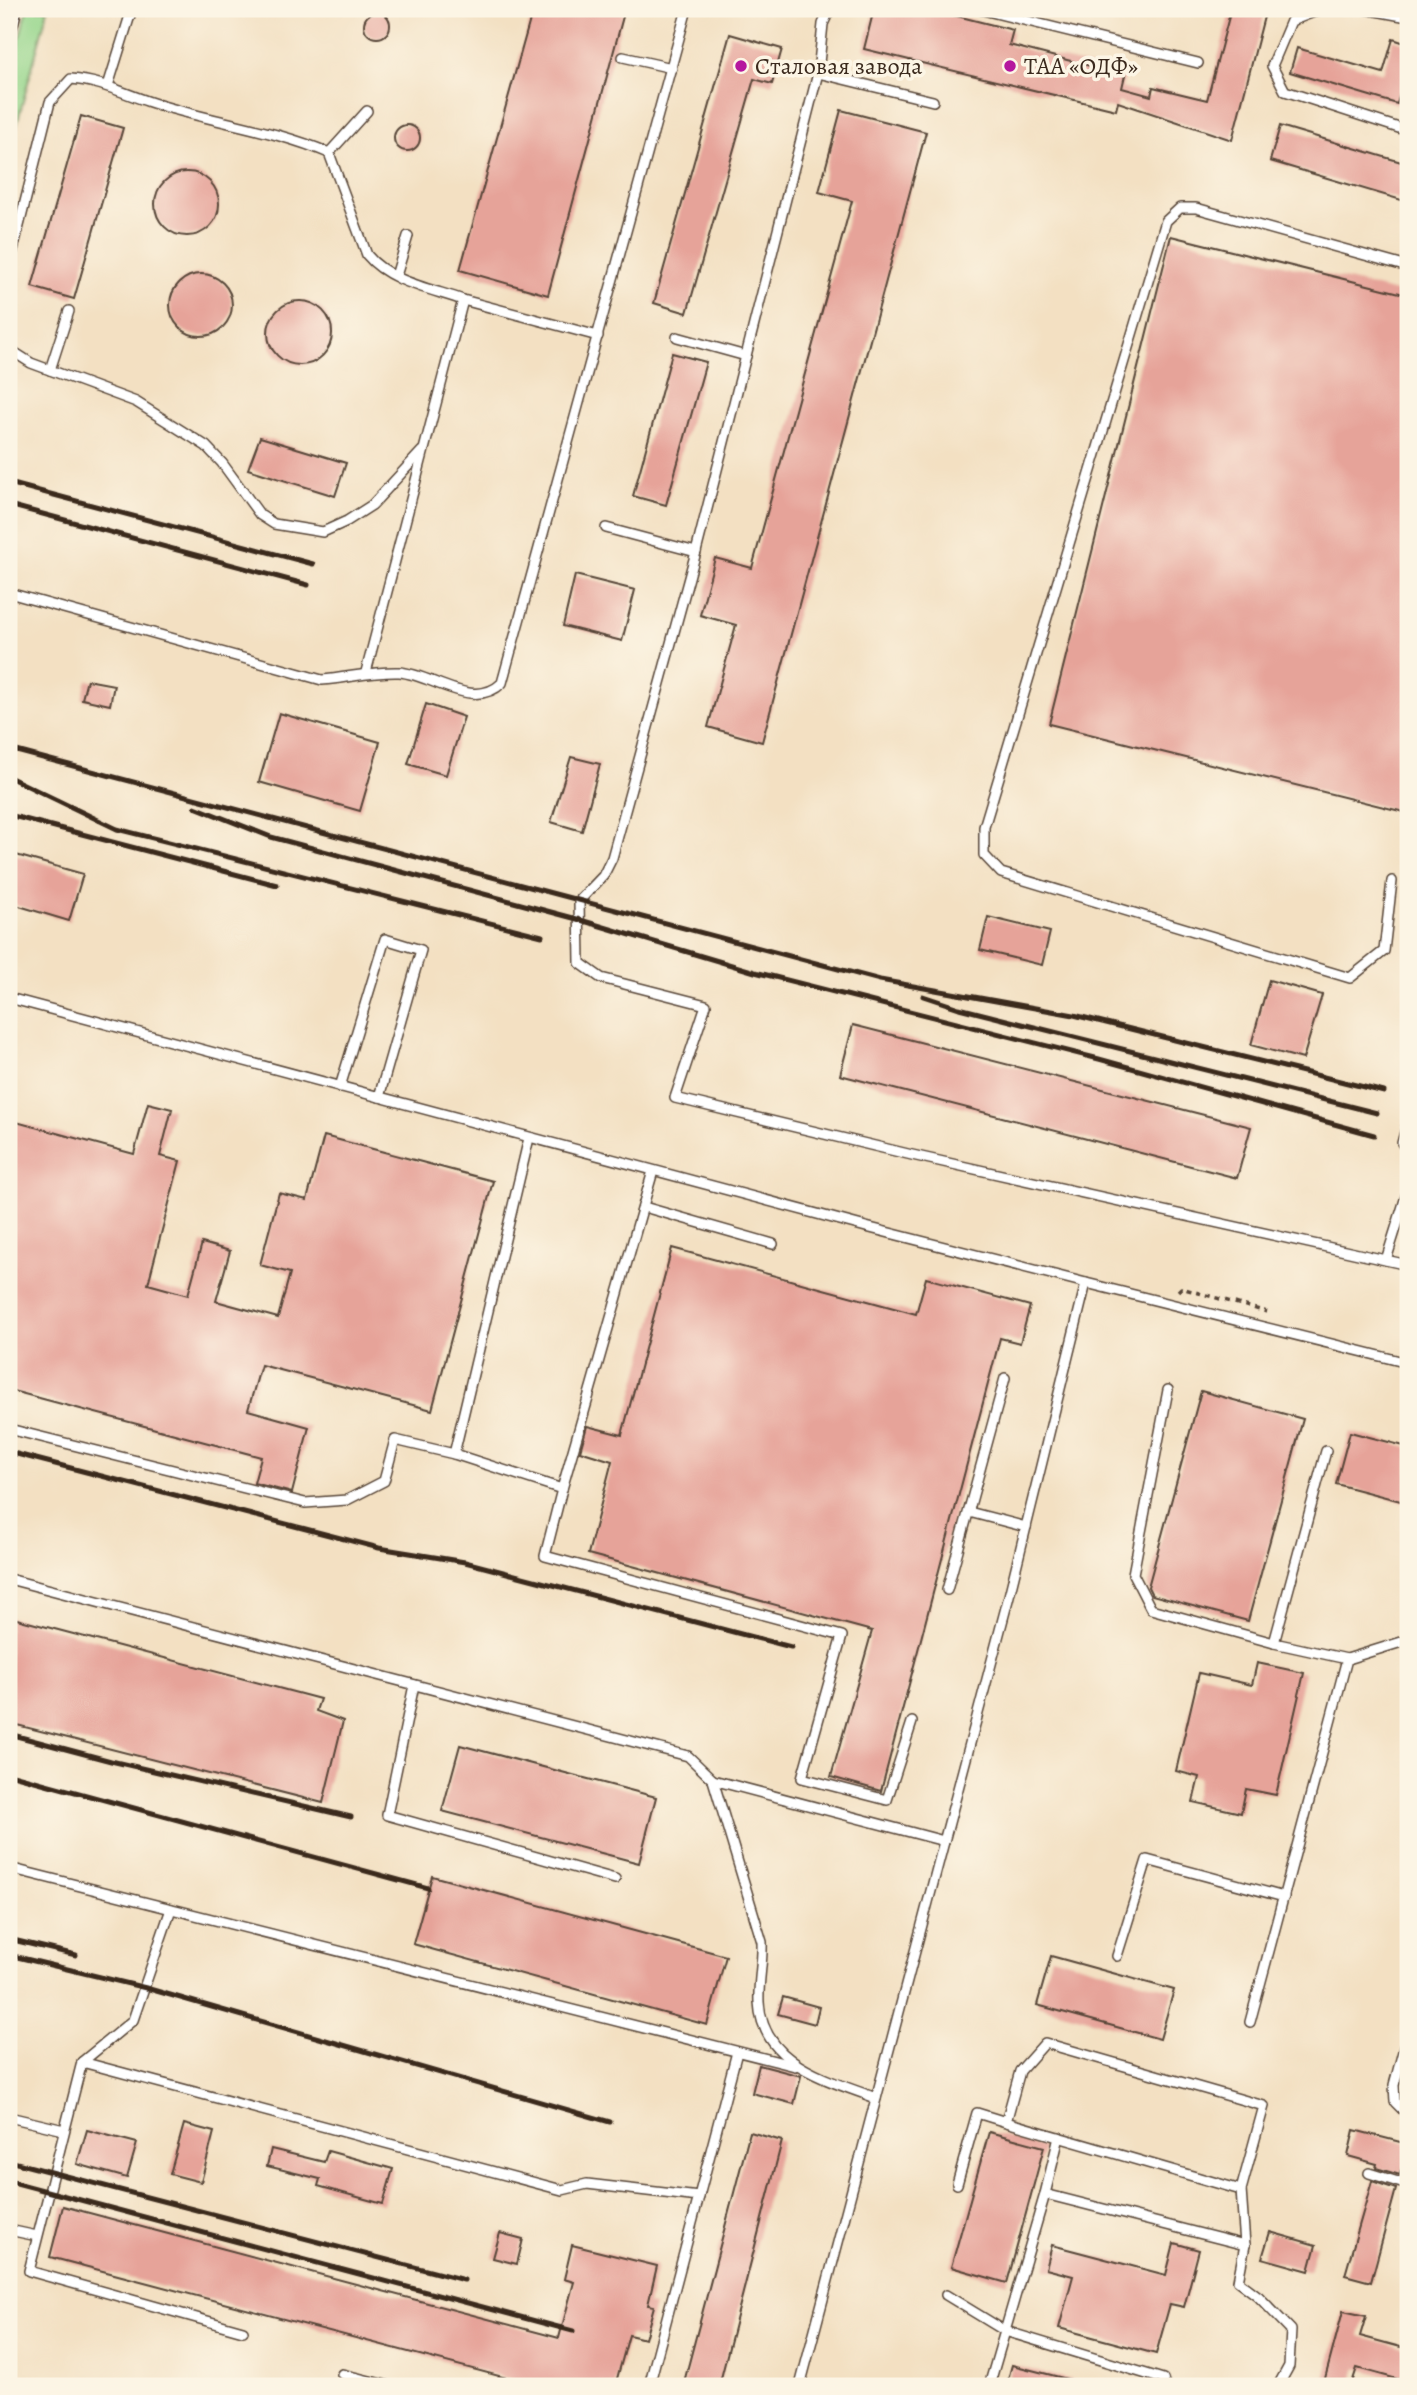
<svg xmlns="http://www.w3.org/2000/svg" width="1417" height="2395" font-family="Alegreya,serif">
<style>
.green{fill:#96d68c;stroke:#688055;stroke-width:2}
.building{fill:#e6a399}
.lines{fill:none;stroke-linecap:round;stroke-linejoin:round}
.service-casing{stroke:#574537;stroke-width:12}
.path{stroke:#574537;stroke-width:3.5;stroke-dasharray:5 5;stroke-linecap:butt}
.service{stroke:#fff;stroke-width:9}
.rail{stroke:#3b2a1e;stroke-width:5}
.poi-dot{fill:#b5179e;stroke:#fcf5e5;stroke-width:2.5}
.labels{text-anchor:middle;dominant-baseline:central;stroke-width:7;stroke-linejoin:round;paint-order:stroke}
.poi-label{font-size:24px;fill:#3b2a1e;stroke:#fcf5e5;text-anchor:start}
</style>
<rect width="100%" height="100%" fill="#fcf5e5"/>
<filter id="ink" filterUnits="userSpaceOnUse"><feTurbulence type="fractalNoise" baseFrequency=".0143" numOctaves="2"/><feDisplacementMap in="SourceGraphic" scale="14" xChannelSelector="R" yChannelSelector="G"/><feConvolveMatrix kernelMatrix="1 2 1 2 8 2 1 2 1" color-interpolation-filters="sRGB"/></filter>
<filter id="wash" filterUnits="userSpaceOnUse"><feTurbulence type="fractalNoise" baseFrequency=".00686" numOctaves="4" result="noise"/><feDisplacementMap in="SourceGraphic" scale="28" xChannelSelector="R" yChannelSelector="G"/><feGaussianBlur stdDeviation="1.57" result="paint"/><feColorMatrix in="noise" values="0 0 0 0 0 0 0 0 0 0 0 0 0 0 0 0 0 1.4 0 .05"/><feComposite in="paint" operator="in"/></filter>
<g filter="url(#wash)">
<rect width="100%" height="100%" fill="#f3e0c2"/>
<path class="green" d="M27,9H48L9,153V78Z"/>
<g id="blocks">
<g class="building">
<path d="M533,9H625L548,295L460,270Z"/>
<path d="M874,9H929L1013,30L1009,45L1125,75L1122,88L1151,96L1153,87L1207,100L1231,9H1266L1232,140L1118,102L1116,110L864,49Z"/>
<circle cx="377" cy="25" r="13"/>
<path d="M730,34L782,49L772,84L754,79L687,313L654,303Z"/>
<path d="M1393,39L1408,44V66L1397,104L1290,72L1297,48L1383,73Z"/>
<path d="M841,110L926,132L762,742L708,727L736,625L700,615L715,558L752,568L852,201L819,192Z"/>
<path d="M81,116L123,128L74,299L32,287Z"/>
<circle cx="407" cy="138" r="13"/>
<path d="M1280,126L1408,164V202L1270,161Z"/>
<circle cx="187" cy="204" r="32"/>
<path d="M1171,236L1408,295V813L1049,724Z"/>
<circle cx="201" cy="305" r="31"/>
<circle cx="300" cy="333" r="32"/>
<path d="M672,353L706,362L666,505L633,496Z"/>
<path d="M260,437L346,463L335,496L248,469Z"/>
<path d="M575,575L635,590L622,641L563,626Z"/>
<path d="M87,680L114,685L110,705L82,699Z"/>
<path d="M426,704L464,717L446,775L408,764Z"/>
<path d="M279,713L380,742L360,811L259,782Z"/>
<path d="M571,757L600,764L582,831L551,822Z"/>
<path d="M9,853L83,874L69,921L9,903Z"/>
<path d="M988,917L1050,932L1042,965L980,950Z"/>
<path d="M1269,980L1322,995L1303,1059L1251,1045Z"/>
<path d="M853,1025L1251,1127L1237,1178L840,1075Z"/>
<path d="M148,1103L172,1109L160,1156L180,1161L148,1284L188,1295L202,1243L230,1251L216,1301L278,1318L290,1273L260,1265L279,1193L307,1200L324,1136L493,1181L432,1410L261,1365L248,1410L309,1427L292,1493L254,1483L261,1457L9,1390V1120L134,1154Z"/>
<path d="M672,1248L916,1314L926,1278L1030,1306L1020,1343L1000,1338L881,1791L831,1777L872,1631L588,1554L612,1461L580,1451L587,1426L622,1435Z"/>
<path d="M1201,1391L1303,1419L1248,1621L1152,1595L1148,1587Z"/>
<path d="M1350,1432L1408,1447V1503L1336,1484Z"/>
<path d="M9,1617L320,1699L316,1711L343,1721L323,1803L9,1723Z"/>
<path d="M1257,1663L1304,1673L1276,1795L1246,1789L1241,1813L1193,1802L1199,1777L1176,1771L1199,1673L1252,1685Z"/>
<path d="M460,1745L656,1797L639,1863L442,1811Z"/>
<path d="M432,1876L726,1956L707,2025L413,1944Z"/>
<path d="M1051,1956L1174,1990L1160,2039L1037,2005Z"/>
<path d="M783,1997L819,2007L815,2024L778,2014Z"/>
<path d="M759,2065L801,2076L794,2104L752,2093Z"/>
<path d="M184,2124L214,2132L201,2182L170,2174Z"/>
<path d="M87,2130L137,2143L127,2178L77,2164Z"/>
<path d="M1354,2130L1408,2144V2172L1401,2170L1400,2175L1376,2168L1377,2164L1348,2156Z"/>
<path d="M750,2132L782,2141L719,2386H683Z"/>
<path d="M989,2132L1044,2147L1007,2283L951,2267Z"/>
<path d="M271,2149L324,2162L328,2151L393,2169L383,2204L318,2186L320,2179L267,2166Z"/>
<path d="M1372,2181L1396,2189L1371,2282L1345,2275Z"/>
<path d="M63,2206L559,2338L574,2282L564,2279L572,2245L657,2266L648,2305L654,2306L645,2339L629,2335L615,2386H537L50,2257Z"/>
<path d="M1270,2232L1316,2245L1309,2271L1262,2258Z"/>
<path d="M500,2233L523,2239L517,2264L493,2258Z"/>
<path d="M1174,2243L1199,2250L1184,2307L1170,2304L1156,2354L1059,2328L1073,2276L1046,2269L1052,2245L1166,2275Z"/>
<path d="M1343,2311L1366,2316L1360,2336L1408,2349V2382L1357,2368L1351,2386H1323Z"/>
<path d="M1012,2365L1075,2381L1074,2386H1006Z"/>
</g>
</g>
</g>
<g filter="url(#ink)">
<use href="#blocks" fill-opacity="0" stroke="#574537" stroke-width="2"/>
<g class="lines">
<defs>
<g id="service">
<path d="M830,9L823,24L818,73L696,552L612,858L603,876L579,901L580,963L601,978L706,1005L675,1098L912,1155L1408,1265"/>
<path d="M979,9L1198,63"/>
<path d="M1322,9L1291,21L1272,66L1285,91L1408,131"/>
<path d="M1365,9L1408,17"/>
<path d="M9,40L17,9"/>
<path d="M623,57L672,68"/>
<path d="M818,73L933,101"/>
<path d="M108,86L132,9"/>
<path d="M367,111L329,153L367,255C389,282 432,289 463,300"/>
<path d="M9,266L50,102L71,79C101,81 125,94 153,103C212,122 273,129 329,153"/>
<path d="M396,276L408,236"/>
<path d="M677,337L746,356"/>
<path d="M9,349L31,363L136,402L206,446L222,463L260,515L274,524L323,532L347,521L372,505L422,451"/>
<path d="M50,370L69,311"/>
<path d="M606,528L696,552"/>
<path d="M9,593L322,680C348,678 372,671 399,672C432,674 473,711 502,683L687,9"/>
<path d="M366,672L463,300L598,336"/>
<path d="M1392,881L1384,951L1350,978L1001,873L984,855V827L1166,221L1180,208H1196L1408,267"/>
<path d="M9,998L866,1227L1086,1283"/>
<path d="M340,1087L385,939L421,950L379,1097"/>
<path d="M1408,1121L1402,1143L1408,1152"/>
<path d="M644,1207L773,1244"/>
<path d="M1386,1260L1408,1190"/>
<path d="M1168,1390L1133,1574L1151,1609L1274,1643L1347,1659L1408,1640"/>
<path d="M9,1429L305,1503L347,1500L384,1481L395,1440L454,1454L529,1138"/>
<path d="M454,1454L562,1489L545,1556L842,1636L802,1778L887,1800L912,1722"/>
<path d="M562,1489L653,1171"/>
<path d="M969,1512L1026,1527"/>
<path d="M9,1579L688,1756L713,1780L762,1942C763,1962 758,1982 759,2002C762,2065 829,2080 876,2098"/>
<path d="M947,1590L1005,1378"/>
<path d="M1274,1643L1326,1451"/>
<path d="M414,1685L387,1815L615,1879"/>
<path d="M713,1780L944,1841"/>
<path d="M9,1868L795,2066"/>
<path d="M171,1909L133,2020L82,2062L29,2271L243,2331"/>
<path d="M1117,1956L1147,1860L1284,1897"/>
<path d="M1250,2022L1347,1659"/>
<path d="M1408,2033L1394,2085L1395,2102L1408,2115"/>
<path d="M82,2062L562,2190L587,2184L699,2197"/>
<path d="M9,2117L64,2130"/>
<path d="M1059,2137L1045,2194L1245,2245L1238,2281L1258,2296L1291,2330L1289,2366L1278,2386"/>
<path d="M1369,2173L1408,2185"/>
<path d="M957,2184L977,2113L1006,2122L1241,2190L1264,2106L1045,2043L1020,2071L1006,2122"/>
<path d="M1241,2190L1245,2245"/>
<path d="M9,2230L37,2236"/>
<path d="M946,2295L1005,2331L1163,2379L1165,2386"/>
<path d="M342,2374L390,2386"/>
<path d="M649,2386L737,2052"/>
<path d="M800,2386L1009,1596L1086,1283L1408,1363"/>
<path d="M989,2386L1045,2194"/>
</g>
</defs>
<use href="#service" class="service-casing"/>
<path class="path" d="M1178,1291L1181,1288L1267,1312"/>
<use href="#service" class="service"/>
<g class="rail">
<path d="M9,483L313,564"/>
<path d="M9,505L308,585"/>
<path d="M9,749L880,980L1074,1015L1384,1092"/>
<path d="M9,777L117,829L542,936"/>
<path d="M195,807L271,837L577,919L755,972L1099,1059L1374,1135"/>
<path d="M9,815L277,885"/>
<path d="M923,996L959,1008L1377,1113"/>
<path d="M9,1452L379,1548L465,1562L791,1647"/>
<path d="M9,1734L111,1761L351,1817"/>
<path d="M9,1774L428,1888"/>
<path d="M9,1939L76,1955"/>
<path d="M9,1955L146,1988L610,2122"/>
<path d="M9,2161L464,2280"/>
<path d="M9,2181L573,2331"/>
<path d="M9,2380L30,2386"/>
</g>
</g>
</g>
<g class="poi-dot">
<circle cx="741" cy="66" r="7"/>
<circle cx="1010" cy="66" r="7"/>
</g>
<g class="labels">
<g class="poi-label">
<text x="755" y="66">Сталовая завода</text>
<text x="1024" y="66">ТАА «ОДФ»</text>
</g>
</g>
<rect width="1417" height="2395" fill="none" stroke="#fcf5e5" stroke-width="35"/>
</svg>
